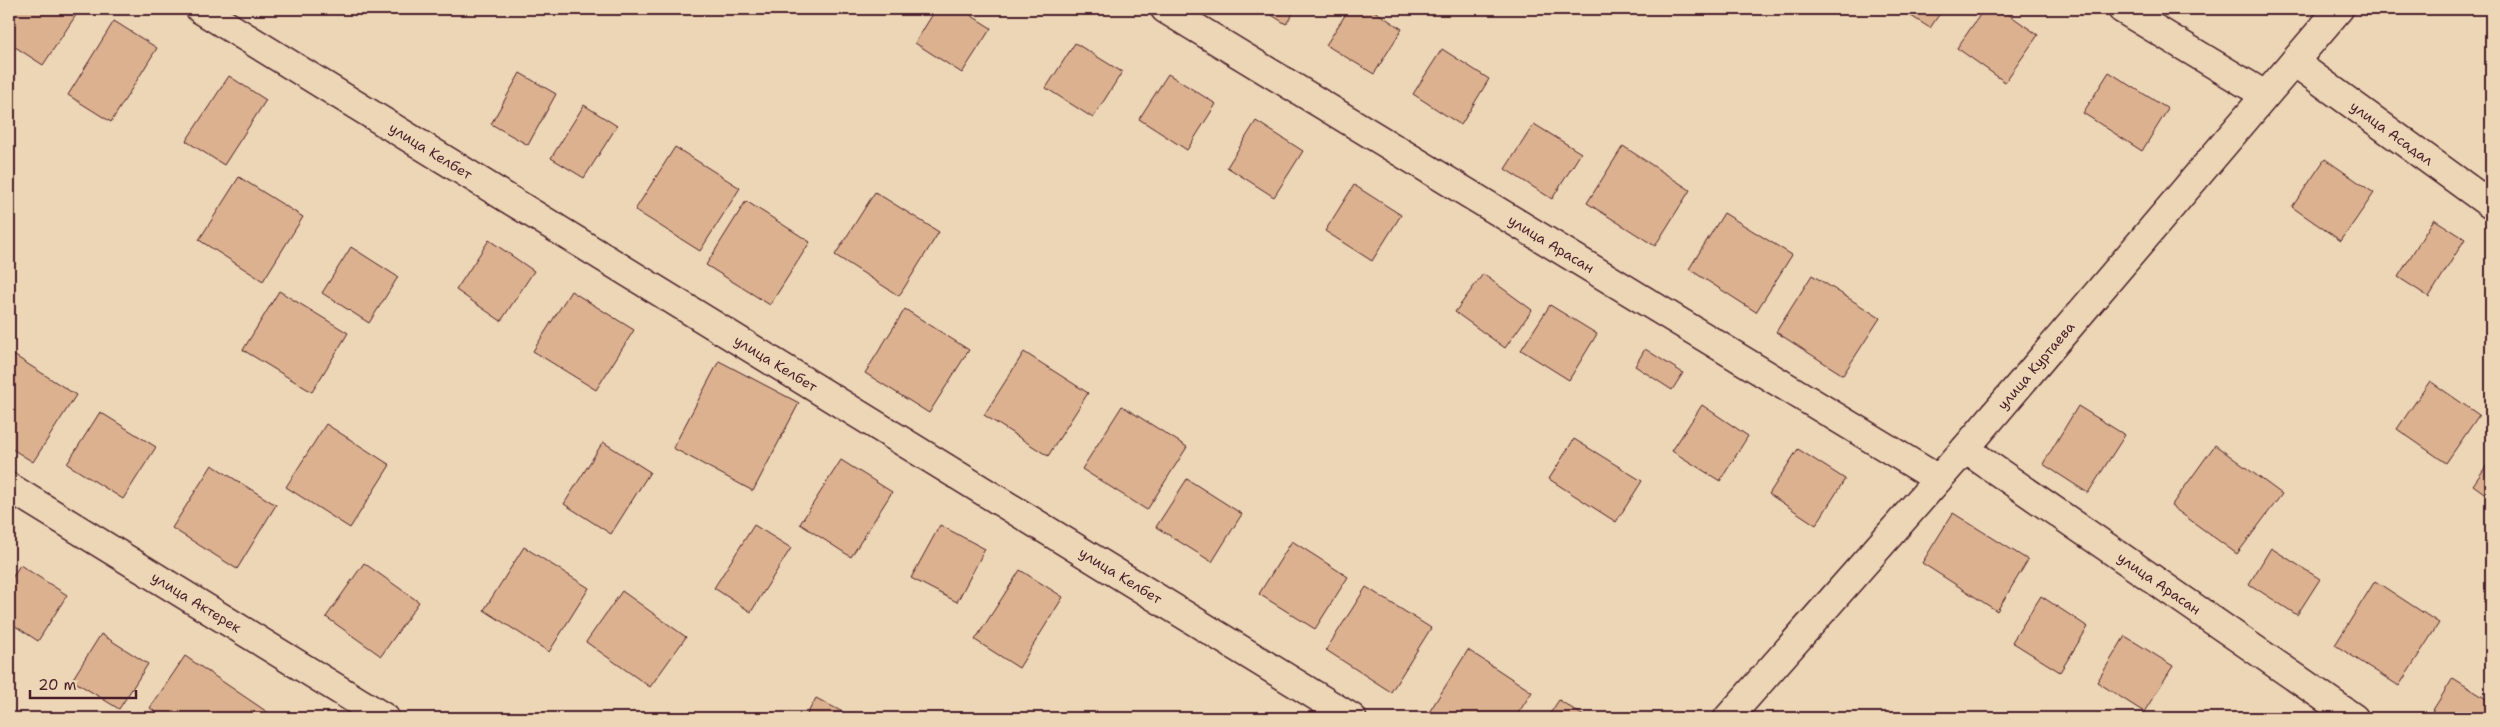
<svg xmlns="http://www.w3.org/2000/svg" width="2500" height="727" font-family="'Shantell Sans',sans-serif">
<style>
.building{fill:#dcb18f;stroke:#4a1f2b}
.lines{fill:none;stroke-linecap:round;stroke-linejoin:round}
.street-casing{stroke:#4a1f2b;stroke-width:31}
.street{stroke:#ecd6b5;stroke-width:28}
.labels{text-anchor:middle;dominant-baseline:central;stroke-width:4;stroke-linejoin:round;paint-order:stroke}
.street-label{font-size:14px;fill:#4a1f2b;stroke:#ecd6b5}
</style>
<rect width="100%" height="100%" fill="#ecd6b5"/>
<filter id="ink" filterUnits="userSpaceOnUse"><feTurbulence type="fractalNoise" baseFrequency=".02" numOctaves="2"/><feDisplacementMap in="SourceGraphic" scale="10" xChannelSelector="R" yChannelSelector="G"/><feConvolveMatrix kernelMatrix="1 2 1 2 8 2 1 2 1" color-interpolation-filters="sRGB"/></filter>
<g filter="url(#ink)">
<g class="building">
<path d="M9,9H80L43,65L9,43Z"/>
<path d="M936,9H961L991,28L962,73L915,43Z"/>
<path d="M1262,9H1296L1286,24Z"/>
<path d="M1349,9H1371L1402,29L1374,74L1326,45Z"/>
<path d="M1900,9H1943L1930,28Z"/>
<path d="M1984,9H2001L2038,35L2005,82L1957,48Z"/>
<path d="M114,21L157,48L111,122L68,95Z"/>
<path d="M1075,43L1122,72L1093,118L1046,88Z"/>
<path d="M1442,49L1489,79L1461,125L1413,94Z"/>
<path d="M2109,72L2168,109L2142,151L2083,113Z"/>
<path d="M520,73L556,94L528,145L491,124Z"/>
<path d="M1168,74L1216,104L1187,150L1139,119Z"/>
<path d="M229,76L266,100L224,165L186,141Z"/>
<path d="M584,105L617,126L584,178L551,158Z"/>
<path d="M1256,121L1303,151L1274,197L1227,167Z"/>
<path d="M1534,124L1581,153L1552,199L1505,169Z"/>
<path d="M1623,146L1690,190L1655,246L1587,203Z"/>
<path d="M675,147L740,188L700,251L635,210Z"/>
<path d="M2325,159L2374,193L2341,241L2292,207Z"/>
<path d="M239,177L303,217L263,281L199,240Z"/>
<path d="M1354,185L1401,215L1372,261L1325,231Z"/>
<path d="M875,192L939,232L899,296L835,255Z"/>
<path d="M746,201L810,242L770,305L706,265Z"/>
<path d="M1724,213L1792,255L1756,312L1689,269Z"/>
<path d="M2434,219L2465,239L2429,297L2398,277Z"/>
<path d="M489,240L534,271L501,321L456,290Z"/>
<path d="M351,247L398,277L369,323L322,293Z"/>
<path d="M1483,274L1532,310L1505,348L1455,312Z"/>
<path d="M1812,275L1880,318L1843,375L1776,332Z"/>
<path d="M279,291L348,333L312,392L243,350Z"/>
<path d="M571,291L634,330L596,390L533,351Z"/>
<path d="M1550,305L1597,334L1569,380L1521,350Z"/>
<path d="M905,309L969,350L929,413L865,373Z"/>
<path d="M1645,349L1683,373L1672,390L1635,366Z"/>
<path d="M9,352L76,395L33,462L9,447Z"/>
<path d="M1024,352L1088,393L1048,456L984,415Z"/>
<path d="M719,361L799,403L753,491L673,448Z"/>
<path d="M2430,381L2479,415L2446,463L2397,429Z"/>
<path d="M1702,405L1748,436L1720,481L1672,451Z"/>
<path d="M1122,406L1187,447L1147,510L1082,469Z"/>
<path d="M2078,406L2125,435L2088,493L2043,464Z"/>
<path d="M100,412L156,447L123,499L67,464Z"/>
<path d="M326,424L390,465L350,528L286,487Z"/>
<path d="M1574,439L1642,481L1616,522L1549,479Z"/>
<path d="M603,442L650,472L611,534L564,504Z"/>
<path d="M2215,445L2282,494L2237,554L2171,506Z"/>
<path d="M1798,449L1845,479L1816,525L1769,494Z"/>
<path d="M2491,459V498L2473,485Z"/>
<path d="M841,460L892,492L851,557L800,524Z"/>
<path d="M212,465L276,505L237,569L172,528Z"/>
<path d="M1187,479L1242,514L1212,562L1156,527Z"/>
<path d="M1953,513L2028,560L1997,611L1922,563Z"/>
<path d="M754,525L791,548L751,612L714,588Z"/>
<path d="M940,525L985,549L957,602L911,578Z"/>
<path d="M1292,541L1348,577L1315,629L1259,594Z"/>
<path d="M524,547L589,588L549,652L484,610Z"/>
<path d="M2271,548L2320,579L2297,615L2249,584Z"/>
<path d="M364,563L419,602L381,656L326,617Z"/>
<path d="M20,565L67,595L38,641L9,622V583Z"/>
<path d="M1020,570L1063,597L1019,668L975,640Z"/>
<path d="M2375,581L2439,623L2399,686L2335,645Z"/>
<path d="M1366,587L1431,628L1391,692L1326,650Z"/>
<path d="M622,591L686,637L650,687L586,642Z"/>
<path d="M2041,596L2088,627L2060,672L2012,642Z"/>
<path d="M101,634L148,664L119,709L72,680Z"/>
<path d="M2125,636L2173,666L2144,712L2097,682Z"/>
<path d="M1468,650L1532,692L1515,718H1434L1428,714Z"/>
<path d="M185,656L276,718H164L150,708Z"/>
<path d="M2453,678L2491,702V718H2428Z"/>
<path d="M816,698L854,718H805Z"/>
<path d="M1559,700L1587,718H1547Z"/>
</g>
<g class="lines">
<defs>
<g id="street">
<path id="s1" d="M200,9L1352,718"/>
<path id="s2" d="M1165,9L1938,479"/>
<path d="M2122,9L2265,95"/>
<path id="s3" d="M2294,62L2491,205"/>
<path id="s4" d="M1965,449L2354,718"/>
<path id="s5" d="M9,487L385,718"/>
<path id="s6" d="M1728,718L1965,449L2339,9"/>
</g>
</defs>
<use href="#street" class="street-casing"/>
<use href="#street" class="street"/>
</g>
</g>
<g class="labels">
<g class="street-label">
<text stroke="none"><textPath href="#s3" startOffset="121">улица Асадал</textPath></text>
<text stroke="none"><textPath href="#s1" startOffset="271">улица Келбет</textPath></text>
<text stroke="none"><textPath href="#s2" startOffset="452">улица Арасан</textPath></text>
<text stroke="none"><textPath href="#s1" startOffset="676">улица Келбет</textPath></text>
<text stroke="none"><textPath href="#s6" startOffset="468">улица Куртаева</textPath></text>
<text stroke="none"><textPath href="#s1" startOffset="1081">улица Келбет</textPath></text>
<text stroke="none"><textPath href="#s4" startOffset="236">улица Арасан</textPath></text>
<text stroke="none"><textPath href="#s5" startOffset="220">улица Актерек</textPath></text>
</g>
</g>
<rect width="2500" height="727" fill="none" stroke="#ecd6b5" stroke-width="30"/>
<rect x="15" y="15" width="2470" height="697" fill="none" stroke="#4a1f2b" stroke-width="2" filter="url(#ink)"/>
<path d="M30 690v8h106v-8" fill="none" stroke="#4a1f2b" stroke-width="2.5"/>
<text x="38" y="690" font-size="15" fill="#4a1f2b" stroke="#ecd6b5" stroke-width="4" paint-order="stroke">20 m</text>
</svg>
